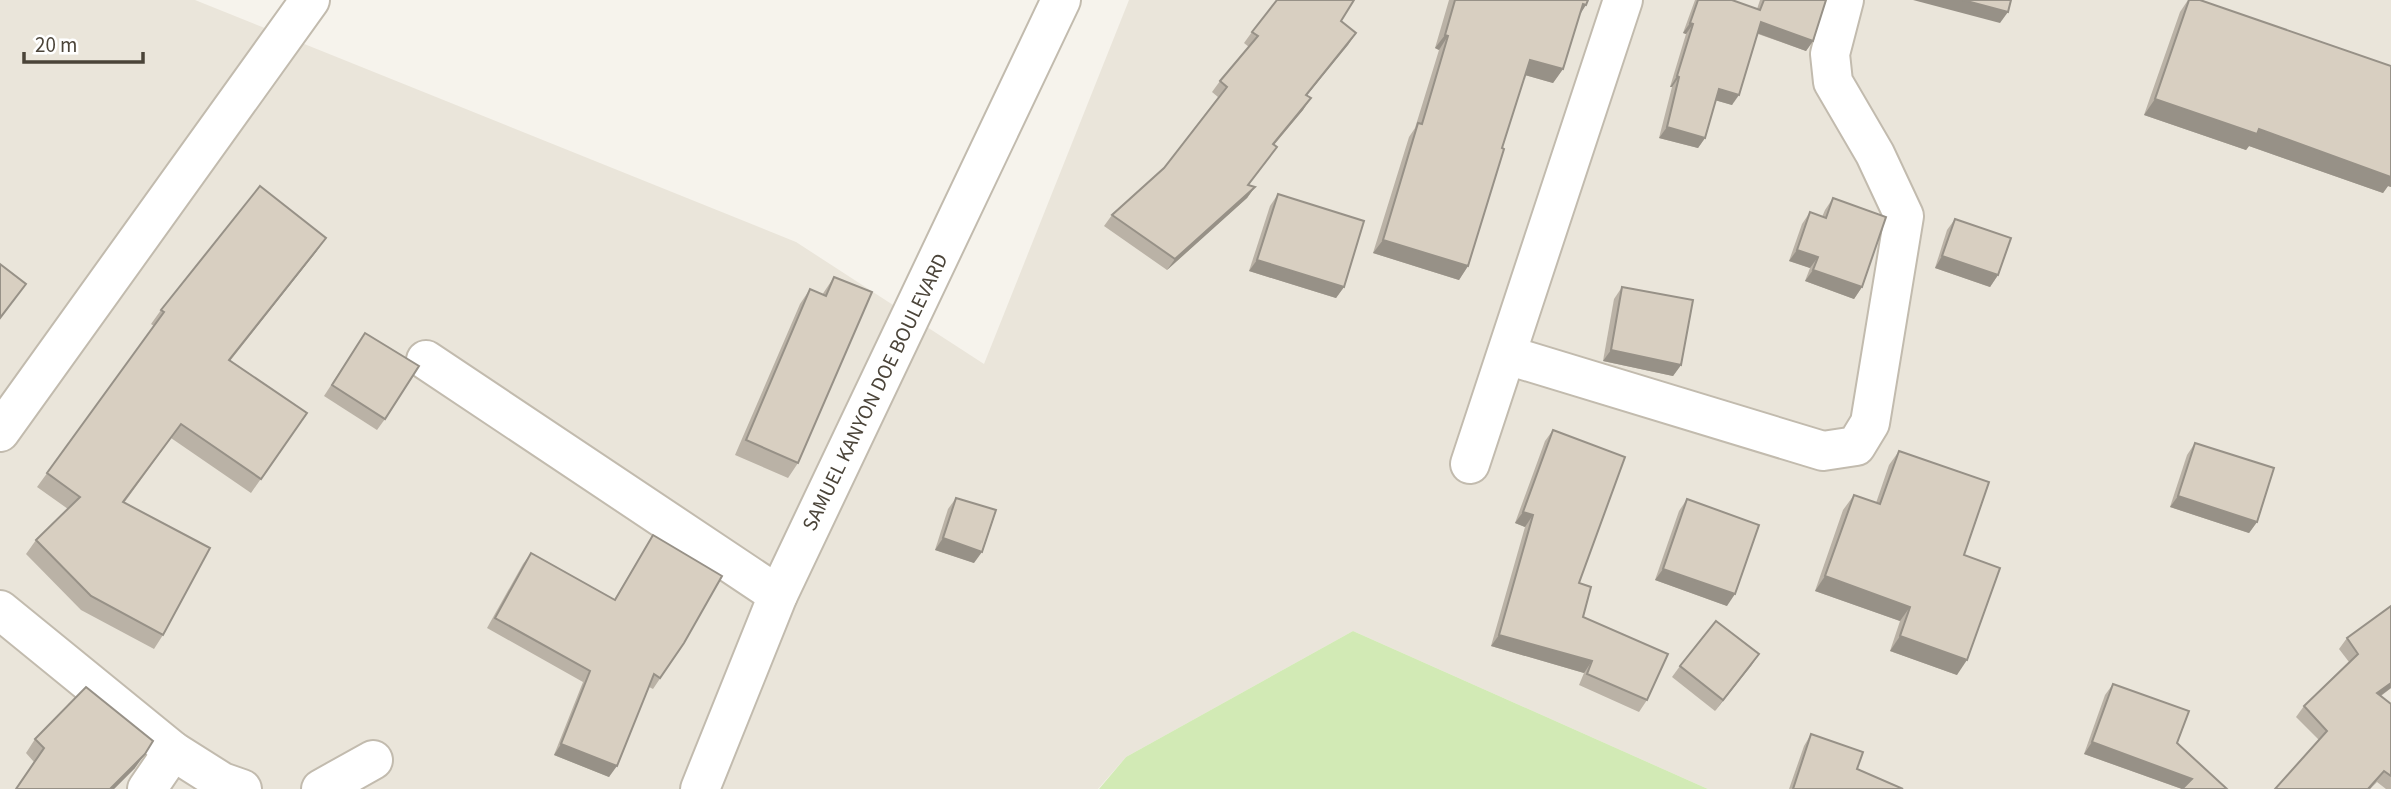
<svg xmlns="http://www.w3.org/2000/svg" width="2391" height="789" font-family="'Source Sans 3',sans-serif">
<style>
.residential{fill:#eae5da}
.green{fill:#d2eab5}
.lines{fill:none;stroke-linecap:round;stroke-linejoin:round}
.minor-casing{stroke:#c2bbae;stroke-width:42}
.tertiary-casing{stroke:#c2bbae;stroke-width:42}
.minor{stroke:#fff;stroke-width:38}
.tertiary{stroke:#fff;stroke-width:38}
.wall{fill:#bab2a6}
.shaded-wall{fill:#979187}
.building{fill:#d8cfc1;stroke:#979187;stroke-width:2}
.labels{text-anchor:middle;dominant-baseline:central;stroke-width:6;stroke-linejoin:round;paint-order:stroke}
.street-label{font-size:21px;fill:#4b4439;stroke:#fff}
</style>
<rect width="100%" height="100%" fill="#f6f3ec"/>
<path class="residential" d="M0,0H195L796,242L984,364L1129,0H2391V789H1708L1353,631L1126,757L1098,789H0Z"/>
<path class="green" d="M1353,631L1708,789H1099L1126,757Z"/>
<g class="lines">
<defs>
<g id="minor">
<path d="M1507,355L1823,451L1856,446L1870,423L1904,216L1875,154L1833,82L1830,54L1844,0"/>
<path d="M426,360L778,595"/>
<path d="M0,432L310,0"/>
<path d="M1470,464L1623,0"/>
<path d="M0,610L173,751L222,782L242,789"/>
<path d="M147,789L173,751"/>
<path d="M321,789L373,760"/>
</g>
<path id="tertiary" d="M700,789L778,595L1061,0"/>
</defs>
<use href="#minor" class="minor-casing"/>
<use href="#tertiary" class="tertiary-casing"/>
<use href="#minor" class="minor"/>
<use href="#tertiary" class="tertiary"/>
</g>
<g class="wall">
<path d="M1449,0H1588L1579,16L1563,69L1553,83L1525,75L1502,148L1468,266L1459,280L1373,253L1409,137L1415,128L1439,50L1435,48Z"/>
<path d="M1695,0H1732L1757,9L1760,0H1826L1813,41L1806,51L1758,34L1732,105L1715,100L1705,138L1698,148L1659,138L1672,87H1670L1686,34L1683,33Z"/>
<path d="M2188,0H2200L2391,66V187L2388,186L2383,193L2249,146L2246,150L2144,115L2180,12Z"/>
<path d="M1341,21L1356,33L1307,95L1303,110L1274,145L1277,147L1248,185L1255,187L1247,198L1167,270L1104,226L1112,215L1164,168L1218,97L1212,92L1220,81L1249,47L1244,43L1252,32Z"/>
<path d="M1278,194L1344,287L1336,298L1249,271L1270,206Z"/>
<path d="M1833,198L1862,287L1854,299L1805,281L1810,268L1789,261L1802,224L1810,212L1822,217L1825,210Z"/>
<path d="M1955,219L1998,275L1990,287L1935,268L1947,230Z"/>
<path d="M326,238L316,252L230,361L307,413L251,493L171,438L124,503L163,635L154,649L81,610L26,554L36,540L68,509L37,487L154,326L151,324L161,310Z"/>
<path d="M834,277L798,463L788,478L735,455L800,304L810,289L822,295Z"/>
<path d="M1622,287L1681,365L1673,376L1603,361L1614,299Z"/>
<path d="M365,333L385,419L377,430L324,396Z"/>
<path d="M1553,430L1579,583L1583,617L1647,700L1639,712L1579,685L1584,673L1491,646L1525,527L1515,523L1545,441Z"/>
<path d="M2195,443L2257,522L2249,533L2170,507L2187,455Z"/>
<path d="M1899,451L1964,555L1957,675L1890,651L1900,621L1815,591L1843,510L1854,495L1876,503L1889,465Z"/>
<path d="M956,498L974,563L935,550L948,509Z"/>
<path d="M1687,499L1727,606L1655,580L1679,511Z"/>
<path d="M653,535L684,643L653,689L649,687L609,777L554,755L583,682L487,628L523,564L531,553L614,600Z"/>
<path d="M2347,638L2391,688L2381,696L2391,704V789H2386L2377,782L2370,789H2275L2319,740L2296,717L2304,706L2349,662L2339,649Z"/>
<path d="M1759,654L1715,711L1672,677L1680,666Z"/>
<path d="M2113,684L2177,743L2182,789L2084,754L2105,695Z"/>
<path d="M1811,734L1857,769L1903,789H1789L1804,746Z"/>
<path d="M35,739L135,768L114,789H16L34,762L26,753Z"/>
</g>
<g class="shaded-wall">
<path d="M1913,0H1963L2008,12L2000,23Z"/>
<path d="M1583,4L1586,5L1577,19Z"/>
<path d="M1761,22L1813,41L1806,51L1754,32Z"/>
<path d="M1690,23L1693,24L1686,34L1683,33Z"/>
<path d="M1356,33L1348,45L1298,106L1306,95Z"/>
<path d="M1445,35L1448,36L1439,50L1435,48Z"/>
<path d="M1530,60L1563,69L1553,83L1521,74Z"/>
<path d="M1677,76L1679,77L1672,87H1670Z"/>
<path d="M1719,89L1739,95L1732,105L1711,99Z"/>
<path d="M1311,98L1303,110L1265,155L1273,144Z"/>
<path d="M2155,99L2259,129L2391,177V187L2388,186L2383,193L2249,146L2246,150L2144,115Z"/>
<path d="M1667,127L1705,138L1698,148L1659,138Z"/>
<path d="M1255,187L1247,198L1167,270L1175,259Z"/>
<path d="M326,238L316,252L219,374L229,360Z"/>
<path d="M1383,240L1468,266L1459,280L1373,253Z"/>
<path d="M1797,250L1818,257L1810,268L1789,261Z"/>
<path d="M1942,256L1998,275L1990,287L1935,268Z"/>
<path d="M1257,260L1344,287L1336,298L1249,271Z"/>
<path d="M1813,270L1862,287L1854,299L1805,281Z"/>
<path d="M1611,350L1681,365L1673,376L1603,361Z"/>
<path d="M2178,496L2257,522L2249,533L2170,507Z"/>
<path d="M1523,512L1533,515L1525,527L1515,523Z"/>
<path d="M943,538L982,552L974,563L935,550Z"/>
<path d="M1663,569L1735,594L1727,606L1655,580Z"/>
<path d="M1825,576L1910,607L1900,621L1815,591Z"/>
<path d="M1499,635L1592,661L1584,673L1491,646Z"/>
<path d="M1900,636L1967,660L1957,675L1890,651Z"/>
<path d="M1759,654L1751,666L1715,711L1723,700Z"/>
<path d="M2391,683V688L2369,704L2377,693Z"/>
<path d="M2092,742L2192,779L2182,789L2084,754Z"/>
<path d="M561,744L617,766L609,777L554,755Z"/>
<path d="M145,754L135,768L114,789H110Z"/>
<path d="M2384,771L2370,789H2368Z"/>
</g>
<g class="building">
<path d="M1277,0H1354L1341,21L1356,33L1306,95L1311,98L1273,144L1277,147L1248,185L1255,187L1175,259L1112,215L1164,168L1227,87L1220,81L1258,36L1252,32Z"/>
<path d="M1455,0H1588L1586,5L1583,4L1563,69L1530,60L1502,148L1504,149L1468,266L1383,240L1418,123L1422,124L1448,36L1445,35Z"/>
<path d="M1698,0H1732L1760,10L1764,0H1826L1813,41L1761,22L1739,95L1719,89L1705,138L1667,127L1679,77L1677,76L1693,24L1690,23Z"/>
<path d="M1963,0H2011L2008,12Z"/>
<path d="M2189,0H2200L2391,66V177L2259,129L2257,134L2155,99Z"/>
<path d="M260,186L326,238L229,360L307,413L261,479L181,424L123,502L210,548L163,635L91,596L36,540L80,497L47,473L164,312L161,310Z"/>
<path d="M1278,194L1364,221L1344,287L1257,260Z"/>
<path d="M1833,198L1886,217L1862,287L1813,270L1818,257L1797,250L1810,212L1826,218Z"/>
<path d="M1955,219L2011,238L1998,275L1942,256Z"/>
<path d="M0,264L26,284L0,318Z"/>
<path d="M834,277L872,292L798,463L746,440L810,289L826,296Z"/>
<path d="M1622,287L1693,300L1681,365L1611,350Z"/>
<path d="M365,333L419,366L385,419L332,385Z"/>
<path d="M1553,430L1625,457L1579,583L1591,587L1583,617L1668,654L1647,700L1587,674L1592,661L1499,635L1533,515L1523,512Z"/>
<path d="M2195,443L2274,468L2257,522L2178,496Z"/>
<path d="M1899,451L1989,482L1964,555L2000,568L1967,660L1900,636L1910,607L1825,576L1854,495L1880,504Z"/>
<path d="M956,498L996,510L982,552L943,538Z"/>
<path d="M1687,499L1759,525L1735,594L1663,569Z"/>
<path d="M653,535L722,576L684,643L660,678L654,674L617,766L561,744L590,671L495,618L531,553L615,600Z"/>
<path d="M2391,606V683L2377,693L2391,704V776L2384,771L2368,789H2275L2327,731L2304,706L2358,654L2347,638Z"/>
<path d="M1716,621L1759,654L1723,700L1680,666Z"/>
<path d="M2113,684L2189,711L2177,743L2227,789H2182L2192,779L2092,742Z"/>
<path d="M86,687L153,741L145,754L110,789H16L44,748L35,739Z"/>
<path d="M1811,734L1863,752L1857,769L1903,789H1793Z"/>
</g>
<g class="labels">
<g class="street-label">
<text transform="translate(875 392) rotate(-64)">SAMUEL KANYON DOE BOULEVARD</text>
</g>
</g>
<path d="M24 52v10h119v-10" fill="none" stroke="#4b4439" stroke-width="3.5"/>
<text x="35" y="52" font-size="21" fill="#4b4439" stroke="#ffffff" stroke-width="5" paint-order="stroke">20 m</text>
</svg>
